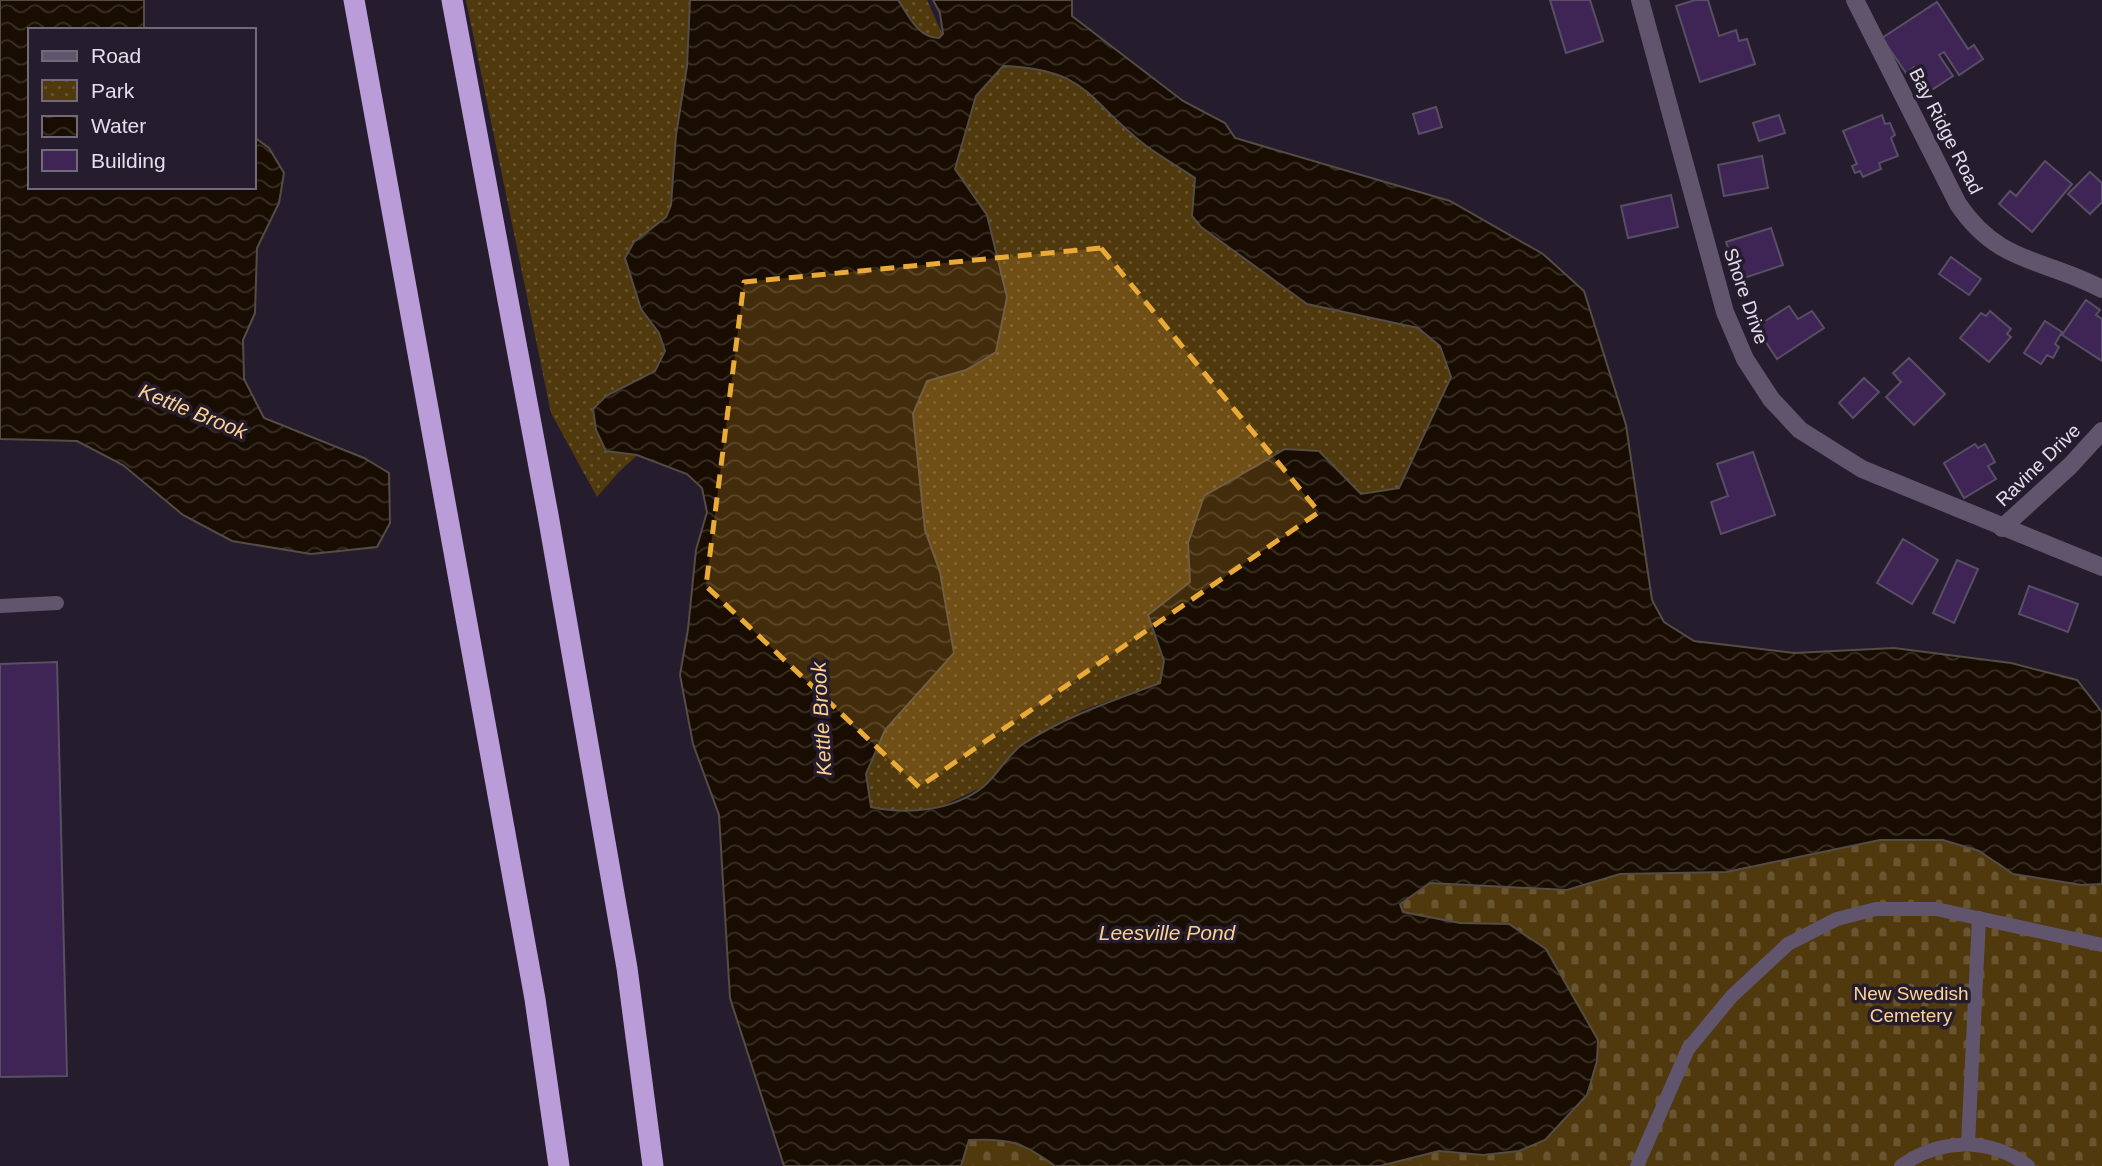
<svg xmlns="http://www.w3.org/2000/svg" width="2102" height="1166" font-family="Arial,sans-serif">
<style>
.cemetery{fill:url(#cemetery-stones)}
.park{fill:url(#park-dots)}
.water{fill:url(#water-waves);stroke:#554c46;stroke-width:2;fill-rule:evenodd}
.building{fill:#3f2556;stroke:#594f64;stroke-width:2}
.lines{fill:none;stroke-linecap:round;stroke-linejoin:round}
.lane{stroke:#60556d;stroke-width:14}
.street{stroke:#60556d;stroke-width:18}
.highway{stroke:#ba9dd8;stroke-width:21}
.marked{fill:#eaaa38;fill-opacity:0.2;stroke:#eaaa38;stroke-width:5;stroke-dasharray:14 9;stroke-linejoin:round}
.labels{text-anchor:middle;dominant-baseline:central;stroke-width:7;stroke-linejoin:round;paint-order:stroke}
.street-label{font-size:19px;fill:#e3deea;stroke:#251c2e}
.park-label{font-size:19px;fill:#fed493;stroke:#251c2e}
.water-label{font-size:21px;font-style:italic;fill:#fcd190;stroke:#251c2e}
</style>
<defs>
<pattern id="cemetery-stones" width="16" height="16" patternUnits="userSpaceOnUse" patternTransform="scale(1.75)"><rect width="16" height="16" fill="#51390e"/><path d="M2 7V4a2 2 0 0 1 4 0v3zM10 15v-3a2 2 0 0 1 4 0v3z" fill="#6a5531"/></pattern>
<pattern id="park-dots" width="8" height="8" patternUnits="userSpaceOnUse" patternTransform="scale(1.75)"><rect width="8" height="8" fill="#51390e"/><path d="M2 2h.1M6 6h.1" fill="none" stroke="#6a5531" stroke-width="1.8" stroke-linecap="round"/></pattern>
<pattern id="water-waves" width="16" height="10" patternUnits="userSpaceOnUse" patternTransform="scale(1.75)"><rect width="16" height="10" fill="#180d00"/><path d="M0 5q4-4 8 0t8 0" fill="none" stroke="#393025"/></pattern>
</defs>
<rect width="100%" height="100%" fill="#251c2e"/>
<g class="cemetery">
<path d="M1880,840H1943L1979,851L2013,874L2082,885L2102,884V1166H1380L1439,1151L1483,1155L1509,924L1460,923L1403,912L1400,904L1430,883L1567,890L1620,874L1726,872Z"/>
<path d="M999,1139C1022,1141 1036,1152 1055,1166H961L969,1140Z"/>
</g>
<g class="park">
<path d="M466,0H772L696,401L618,473L597,497L551,413Z"/>
<path d="M857,0H927L952,56Z"/>
<path d="M1003,66L1043,68L1079,83L1144,144L1195,178L1192,216L1201,227L1307,304L1418,328L1440,346L1451,377L1399,488L1361,494L1319,451L1188,543L1190,582L1148,615L1164,661L1160,683L1083,710L1021,746L982,787L942,806L901,813L871,807L866,774L885,730L954,652L940,572L925,530L913,413L927,381L966,370L996,352L1007,297L987,215L955,169L976,96Z"/>
</g>
<g class="water">
<path d="M0,0H144V30H30V187H254V137L269,148L284,173L279,203L257,248L255,313L243,340L244,379L264,418L364,458L389,473L390,523L377,547L311,554L232,541L183,515L123,465L77,441L0,439Z"/>
<path d="M690,0H898C909,16 918,38 939,38L943,34L940,13L933,0H1072V16L1183,101L1225,123L1235,138L1450,201L1543,254L1584,291L1626,425L1652,600L1664,622L1694,641L1794,653L1894,648L2011,663L2077,680L2102,712V884L2082,885L2013,874L1979,851L1943,840H1880L1726,872L1620,874L1567,890L1430,883L1400,904L1403,912L1460,923L1509,924L1546,949L1598,1040L1597,1061L1587,1095L1545,1140L1519,1151L1483,1155L1439,1151L1380,1166H1055C1022,1142 1010,1138 969,1140L961,1166H784L730,998L719,815L693,744L680,675L688,629L696,550L707,512L702,488L687,474L637,455L606,451L596,430L593,409L606,396L655,371L665,351L659,333L641,309L625,258L634,242L666,217L671,205L676,135L687,66ZM1003,66C1088,69 1086,99 1145,145C1161,157 1179,167 1195,178L1192,216L1201,227L1307,304L1418,328L1440,346L1451,377L1399,488L1361,494L1319,451L1285,449L1204,496L1188,543L1190,582L1148,615L1164,661L1160,683C1112,701 1066,716 1023,744C1007,755 998,775 983,787C952,811 907,815 871,807L866,774L885,730L954,653L940,572L925,530L913,414L927,381L966,370L996,352L1007,297L987,215L955,169L976,96Z"/>
</g>
<g class="building">
<path d="M1550,0H1590L1603,41L1566,53Z"/>
<path d="M1695,0H1708L1719,36L1736,30L1739,41L1747,39L1755,64L1700,82L1676,6Z"/>
<path d="M1937,2L1968,49L1974,45L1983,59L1959,75L1944,52L1939,55L1953,76L1930,91L1914,67L1906,73L1882,38Z"/>
<path d="M1436,107L1442,127L1419,134L1413,114Z"/>
<path d="M1779,115L1785,133L1759,141L1753,123Z"/>
<path d="M1882,115L1885,124L1890,123L1895,135L1891,138L1898,156L1879,163L1881,169L1863,177L1860,171L1855,173L1852,166L1857,164L1843,131Z"/>
<path d="M1762,156L1768,188L1724,196L1718,165Z"/>
<path d="M2045,161L2072,184L2032,232L1999,204L2010,191L2016,196Z"/>
<path d="M2090,172L2102,183V202L2090,214L2068,194Z"/>
<path d="M1671,195L1678,227L1628,238L1621,206Z"/>
<path d="M1771,228L1783,265L1738,280L1726,242Z"/>
<path d="M1951,257L1981,279L1969,295L1939,274Z"/>
<path d="M2086,300L2100,310L2096,315L2102,319V361L2062,335Z"/>
<path d="M1789,306L1798,319L1812,311L1824,328L1777,359L1756,327Z"/>
<path d="M1990,311L2011,329L2007,334L2011,337L1989,362L1960,338L1981,313L1986,316Z"/>
<path d="M2045,321L2062,332L2055,344L2059,347L2053,358L2047,355L2041,364L2024,353Z"/>
<path d="M1909,358L1945,394L1914,425L1886,397L1901,382L1893,373Z"/>
<path d="M1864,378L1879,392L1853,418L1839,403Z"/>
<path d="M1975,444L1978,448L1985,444L1995,462L1988,466L1996,479L1964,498L1944,463Z"/>
<path d="M1753,452L1775,515L1721,534L1711,502L1728,496L1717,464Z"/>
<path d="M1903,539L1938,560L1912,604L1877,583Z"/>
<path d="M1957,560L1978,569L1954,623L1933,613Z"/>
<path d="M2029,586L2078,604L2068,632L2019,614Z"/>
<path d="M57,662L67,1076L0,1077V664Z"/>
</g>
<g class="lines">
<g class="lane">
<path d="M0,606L57,603"/>
<path d="M1968,1144L1979,918"/>
<path d="M1637,1166L1688,1049L1732,996L1788,944L1837,919L1876,909H1936L2102,945"/>
<path d="M1901,1166C1940,1138 1989,1137 2028,1166"/>
</g>
<g class="street">
<path d="M1640,0L1725,312L1745,359L1771,399L1800,430L1862,469L2102,567"/>
<path d="M1855,0L1958,204C1999,265 2044,258 2102,289"/>
<path d="M2002,528L2070,466L2102,431"/>
</g>
<g class="highway">
<path d="M354,0L535,999L559,1166"/>
<path d="M452,0L548,515L627,968L653,1166"/>
</g>
</g>
<path class="marked" d="M1101,248L1319,512L919,787L706,586L744,282Z"/>
<g class="labels">
<g class="street-label">
<text transform="translate(1946 131) rotate(63)">Bay Ridge Road</text>
<text transform="translate(1746 296) rotate(71)">Shore Drive</text>
<text transform="translate(2038 465) rotate(-44)">Ravine Drive</text>
</g>
<g class="park-label">
<text x="1911" y="993">New Swedish<tspan x="1911" dy="22">Cemetery</tspan></text>
</g>
<g class="water-label">
<text transform="translate(193 411) rotate(22)">Kettle Brook</text>
<text transform="translate(821 719) rotate(-93)">Kettle Brook</text>
<text x="1167" y="932">Leesville Pond</text>
</g>
</g>
<rect x="28" y="28" width="228" height="161" fill="#251c2e" stroke="#716a79" stroke-width="2"/>
<rect x="42" y="51" width="35" height="10" fill="#60556d" stroke="#716a79" stroke-width="2"/>
<text x="91" y="63" font-size="21" fill="#e3deea">Road</text>
<rect x="42" y="80" width="35" height="21" fill="url(#park-dots)" stroke="#716a79" stroke-width="2"/>
<text x="91" y="98" font-size="21" fill="#e3deea">Park</text>
<rect x="42" y="116" width="35" height="21" fill="url(#water-waves)" stroke="#716a79" stroke-width="2"/>
<text x="91" y="133" font-size="21" fill="#e3deea">Water</text>
<rect x="42" y="150" width="35" height="21" fill="#3f2556" stroke="#716a79" stroke-width="2"/>
<text x="91" y="168" font-size="21" fill="#e3deea">Building</text>
</svg>
